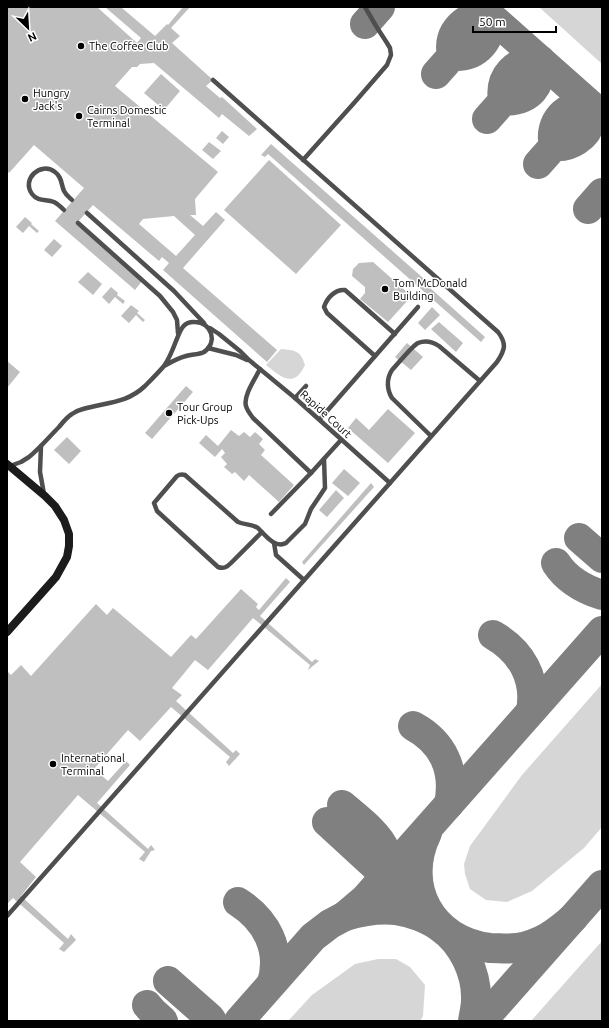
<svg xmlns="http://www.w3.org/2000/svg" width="609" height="1028" font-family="Ubuntu,sans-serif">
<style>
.green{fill:#d6d6d6}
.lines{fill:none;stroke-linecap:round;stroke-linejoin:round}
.taxiway{stroke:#808080;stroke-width:30}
.building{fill:#bfbfbf;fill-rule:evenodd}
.lane{stroke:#4f4f4f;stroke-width:4.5}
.secondary{stroke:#1c1c1c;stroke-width:8}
.poi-dot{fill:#000;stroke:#fff;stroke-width:1.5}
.labels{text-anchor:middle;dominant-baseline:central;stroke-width:3;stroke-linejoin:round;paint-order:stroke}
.poi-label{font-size:11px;fill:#000;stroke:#fff;text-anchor:start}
.street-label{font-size:11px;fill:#000;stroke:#fff}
</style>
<rect width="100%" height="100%" fill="#fff"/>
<g class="green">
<path d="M539,7H602V64Z"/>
<path d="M281,349C295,350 301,351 305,365C294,389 281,377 266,365Z"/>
<path d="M602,684V827L584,848L532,891L507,902L486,900L470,889L465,874L464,864L470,846L522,775Z"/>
<path d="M602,941V1021H531Z"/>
<path d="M378,959H396L410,967L425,985L423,1016L420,1021H288L312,995L355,964Z"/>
</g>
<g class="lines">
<g class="taxiway">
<path d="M480,7L602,115"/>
<path d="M365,24L380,7"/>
<path d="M436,74L452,56C478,58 493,39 489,15C465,15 447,31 452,56"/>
<path d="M487,119L503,101C531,101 542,86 540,60C515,60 499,76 503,101"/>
<path d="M538,164L554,146C570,148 587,137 591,121C592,116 591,110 590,105C566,103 548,122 554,146"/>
<path d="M588,209L602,193"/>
<path d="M579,538L602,558"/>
<path d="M556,563C567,580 583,589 602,595"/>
<path d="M493,635C521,651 537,678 531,711"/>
<path d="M413,726C443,742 456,770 449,804"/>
<path d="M342,805C356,817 378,833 385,850C390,861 391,874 397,885"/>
<path d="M327,822L401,890"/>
<path d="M427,833C401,886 431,941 490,948C499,948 508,949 517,948C541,944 556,933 573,918"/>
<path d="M238,902C266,920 282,949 272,983"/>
<path d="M345,916C362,911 378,908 396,910C411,912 429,919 441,928C463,943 477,974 476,1000C476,1007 474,1014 473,1021"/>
<path d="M168,981L210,1018L212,1021"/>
<path d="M147,1005L153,1012L163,1021"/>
<path d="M239,1021L313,937L330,924L345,916L365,899L602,631"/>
<path d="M482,1021L602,885"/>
</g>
</g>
<g class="building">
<path d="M7,7H97L137,43L141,38L105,7H123L122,8L155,36L167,24L168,25L183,7H190L171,28L180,36L172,43L213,80L206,86L220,98L222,97L257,129L249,136L222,114L219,118L154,63L140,64L137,67H132L115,86L218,172L195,199L196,215H190L203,226L216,212L225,220L183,268L277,350L267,362L163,270L169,263L162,257L159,261L93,205L76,224L142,281L135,290L55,221L84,188L34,145L9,173L7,171V144L8,143L7,142ZM174,216L195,235L176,256L139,224L143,219Z"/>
<path d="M161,74L180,91L164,110L144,93Z"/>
<path d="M222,131L229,137L223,144L216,138Z"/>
<path d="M209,142L221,151L213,159L202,150Z"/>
<path d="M271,144L431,285L429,287L485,337L481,342L268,154L265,157L261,155Z"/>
<path d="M269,160L341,225L296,274L224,210Z"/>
<path d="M25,217L32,223L31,224L39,231L37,233L29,226L23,233L16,227Z"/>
<path d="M54,239L62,246L52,257L44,250Z"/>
<path d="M373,262L407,292L409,299L388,322L360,299L365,293V287L352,276L353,269L359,263Z"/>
<path d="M88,272L102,284L93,295L78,282Z"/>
<path d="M111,287L118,293L117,295L125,301L123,304L115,297L109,304L102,297Z"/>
<path d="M131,305L139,311L137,313L145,320L143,322L136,315L129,323L121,316Z"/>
<path d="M432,307L440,315L425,330L418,323Z"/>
<path d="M439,322L463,343L456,352L431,329Z"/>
<path d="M407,343L423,357L411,370L395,357Z"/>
<path d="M7,361L20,372L7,388Z"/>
<path d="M186,386L193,392L152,439L145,433Z"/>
<path d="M388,409L415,433L388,463L348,428L356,418L369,430Z"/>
<path d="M231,430L239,436L244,432L250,437L255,432L263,439L259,444L265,450L261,455L294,485L279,502L249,475L244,481L235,472L232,474L224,467L227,464L221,457L225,453L222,449L215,457L199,443L206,435L218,446Z"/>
<path d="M67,437L81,451L69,464L54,450Z"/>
<path d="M344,469L360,483L348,496L332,483Z"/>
<path d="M371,483L374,487L304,565L302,562Z"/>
<path d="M336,490L344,498L327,517L319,510Z"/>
<path d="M286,578L290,582L260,616L312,662L315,659L319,661L308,670L310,665L253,618L208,670L195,660L172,688L182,695L176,701L233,753L236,750L240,754L229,766L226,762L230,757L171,707L140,741L128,730L94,769L108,781L126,761L130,765L97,803L148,849L151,845L155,850L151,851L144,862L139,859L145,852L78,795L20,862L36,877L21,896L68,939L71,934L76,940L64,952L59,949L64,943L13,898L7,904V671L11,675L21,665L31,676L96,604L107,615L113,608L171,657L191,635L196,639L241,589L258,604L256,607L259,610Z"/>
</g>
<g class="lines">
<g class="lane">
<path d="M303,160L354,103L387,65L391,55L390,48L387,43L376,26L365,7"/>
<path d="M64,210C61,207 58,204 54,202C46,199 38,202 32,194C21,179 41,161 55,172C62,177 61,184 64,191C66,195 69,197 72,200"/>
<path d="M87,213L174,291L204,323"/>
<path d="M78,223L160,296L173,312L177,320L178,333"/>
<path d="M210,328L219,334L240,351L249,360L295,398L390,483"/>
<path d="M208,348L236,355L247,360"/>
<path d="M375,356L327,313L324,307C327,298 335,289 345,290L395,334"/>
<path d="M260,369C255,379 243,396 246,406C247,410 250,414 253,418L311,473"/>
<path d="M295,398L306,386"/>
<path d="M320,419L418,307"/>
<path d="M431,436L392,398C387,390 386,379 392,370C397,365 412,346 418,343C425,340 433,342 439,346L480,381"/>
<path d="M41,446L40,472L44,494"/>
<path d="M10,466L21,462L29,457C40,448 49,437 59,427C63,422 67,417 72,414C75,412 79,410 83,409C106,402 126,404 145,386C151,380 158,373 164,366C169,359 173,349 176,341C180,332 182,321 195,322C212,322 218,343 204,352C198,355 192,354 186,356C178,358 171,362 164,366"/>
<path d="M271,514L311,473L341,440"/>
<path d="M262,532L231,563C227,567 224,569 218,567L157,511L154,503L177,476C180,474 182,474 185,475L238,522C245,525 252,524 258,528C265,535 275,549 286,543L305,524L311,509L325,488L324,459"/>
<path d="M274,543L276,555L304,580"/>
<path d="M7,916L497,362C505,350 507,344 498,332L213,80"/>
</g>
<path class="secondary" d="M7,464L45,496L55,506L64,520L69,534V546L67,557L56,577L7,632"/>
</g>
<g class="poi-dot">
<circle cx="81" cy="46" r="4"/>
<circle cx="25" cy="99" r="4"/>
<circle cx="79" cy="116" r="4"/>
<circle cx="385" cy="289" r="4"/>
<circle cx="169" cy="413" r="4"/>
<circle cx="53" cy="764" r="4"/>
</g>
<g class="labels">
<g class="poi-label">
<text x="89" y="46">The Coffee Club</text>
<text x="33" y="93">Hungry<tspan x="33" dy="13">Jack's</tspan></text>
<text x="87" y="110">Cairns Domestic<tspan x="87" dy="13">Terminal</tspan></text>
<text x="393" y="283">Tom McDonald<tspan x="393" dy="13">Building</tspan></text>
<text x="177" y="407">Tour Group<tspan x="177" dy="13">Pick-Ups</tspan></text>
<text x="61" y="758">International<tspan x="61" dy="13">Terminal</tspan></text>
</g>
<g class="street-label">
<text transform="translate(326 414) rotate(42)">Rapide Court</text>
</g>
</g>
<rect width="609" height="1028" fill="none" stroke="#000000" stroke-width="16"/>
<g transform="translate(28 28) rotate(155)" stroke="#ffffff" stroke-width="3" paint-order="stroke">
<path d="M0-3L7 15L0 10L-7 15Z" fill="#000000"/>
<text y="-6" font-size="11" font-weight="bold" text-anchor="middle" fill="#000000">N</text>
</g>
<path d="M473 26v6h83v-6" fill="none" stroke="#000000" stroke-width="2"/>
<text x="479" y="26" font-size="12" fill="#000000" stroke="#ffffff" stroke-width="3" paint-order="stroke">50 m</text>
</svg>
